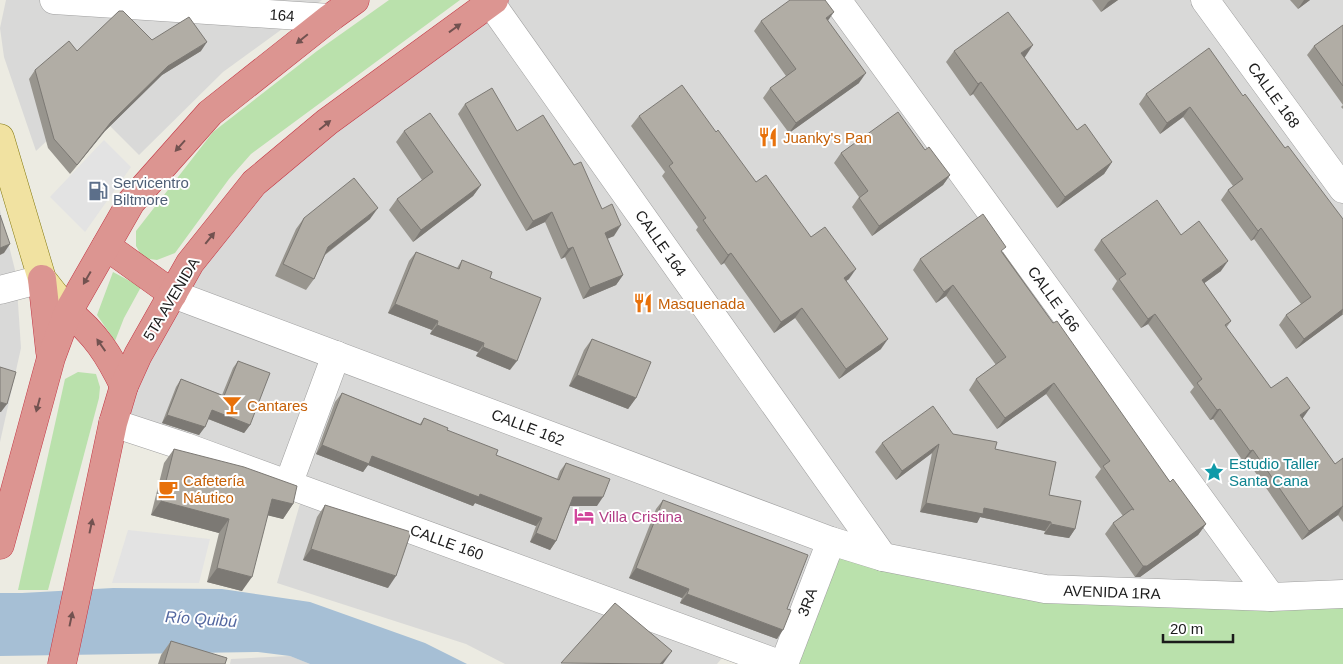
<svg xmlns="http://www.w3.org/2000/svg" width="1343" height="664" font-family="Arial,sans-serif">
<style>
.residential{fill:#d9d9d8}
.grass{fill:#bae1ac}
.parking{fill:#e3e3e3}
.water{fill:#a6bfd5}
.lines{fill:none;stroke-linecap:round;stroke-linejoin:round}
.minor-casing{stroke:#9f9f9f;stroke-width:29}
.major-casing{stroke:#84790f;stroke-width:29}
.highway-casing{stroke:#c33644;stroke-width:29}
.minor{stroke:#fff;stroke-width:28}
.major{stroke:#f1e2a1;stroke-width:28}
.highway{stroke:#dc9591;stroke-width:28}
.wall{fill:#98958e}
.shaded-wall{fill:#7c7974}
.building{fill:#b1ada5;stroke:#7c7974}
.oneway{fill:#725250}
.labels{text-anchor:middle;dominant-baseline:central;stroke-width:4;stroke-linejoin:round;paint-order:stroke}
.street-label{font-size:15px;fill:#1b1b1b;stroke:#fff}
.food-label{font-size:15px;fill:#c56008;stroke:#fff;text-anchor:start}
.service-label{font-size:15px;fill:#4e5e75;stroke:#fff;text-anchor:start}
.culture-label{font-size:15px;fill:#0d838f;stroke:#fff;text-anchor:start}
.hotel-label{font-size:15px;fill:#b23c85;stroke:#fff;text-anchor:start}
.water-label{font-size:16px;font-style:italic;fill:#5367a0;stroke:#fff}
</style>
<rect width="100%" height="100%" fill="#ecebe2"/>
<g class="residential">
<path d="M6,0H322L223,72L139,155L87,103L36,151L4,57L0,28Z"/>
<path d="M494,0H1343V594L784,664L731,647L717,664H505L466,644L277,583L304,490L113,423L173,294L254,183Z"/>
<path d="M0,210L16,274L21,348L0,442Z"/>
<path d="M290,656L310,664H230L231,659Z"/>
</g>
<g class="grass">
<path d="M389,0H460L251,154L229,179L175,253L157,260L143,258L136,246V231L213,132L317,51Z"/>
<path d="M113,272L141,287L124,318L115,341L97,315Z"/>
<path d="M78,372L96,374L100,387L99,398L48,590H18L65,379Z"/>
<path d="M831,541L1045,589L1343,594V664H784Z"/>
</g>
<g class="parking">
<path d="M104,140L131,167L85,232L50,197Z"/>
<path d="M128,530L210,539L199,583H112Z"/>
</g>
<path class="water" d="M113,588L222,589L310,602L425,643L467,664H310L290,656L258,652L0,656V593H22Z"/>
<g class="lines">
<defs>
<g id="minor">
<path d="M54,0L330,18"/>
<path d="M837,0L1271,597"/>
<path d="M1205,0L1343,189"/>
<path d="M490,2L883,557"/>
<path d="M0,290L42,279"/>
<path d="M173,294L831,541L883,557L1045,589L1271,597L1343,594"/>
<path d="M113,423L186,447L779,664"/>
<path d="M288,485L336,355"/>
<path d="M784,664L831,541"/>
</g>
<path id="major" d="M0,138L42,279L68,312"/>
<g id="highway">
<path d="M106,246L173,294"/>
<path d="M42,279L50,352"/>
<path d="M68,312C95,333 109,355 124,386"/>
<path d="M0,545L51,358L68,312L131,202L210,113L330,18L355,0"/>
<path d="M62,664L113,423L124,386L138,355L190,263L254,183L327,122L494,0"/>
</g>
</defs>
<use href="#minor" class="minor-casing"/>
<use href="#major" class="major-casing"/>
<use href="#highway" class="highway-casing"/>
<use href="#minor" class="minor"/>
<use href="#major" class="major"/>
<use href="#highway" class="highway"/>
</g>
<g class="wall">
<path d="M1092,0H1118L1101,12Z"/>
<path d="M1290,0H1310L1298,9Z"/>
<path d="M761,21L859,83L789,133L763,98L770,88L786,76L754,31Z"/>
<path d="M1343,25V109L1341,107L1343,105L1307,55L1314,46Z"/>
<path d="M152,40L201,51L162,75L105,131L70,174L48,148L29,79L35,70L77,51Z"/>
<path d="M954,51L1025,57H1024L1077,130L1112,162L1104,174L1057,208L973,94L970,96L946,62Z"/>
<path d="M1146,94L1243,96L1285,148L1343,219V315H1342L1296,349L1279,325L1286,315L1301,304L1254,239L1251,241L1221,200L1228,190L1233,186L1183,117L1160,134L1139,104Z"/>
<path d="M465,104L517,131L574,165L614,236L607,238L623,275L616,285L583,299L565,257L561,259L545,222L526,231L458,114Z"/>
<path d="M639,116L716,132L756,182L811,237L849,279L846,281L881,349L839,379L795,318L774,333L724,263L721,265L696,230L698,227L662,176L665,172L631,126Z"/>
<path d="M404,131L481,185L473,196L413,242L389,210L397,199L422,180L396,142Z"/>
<path d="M925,150L950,175L943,185L872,236L852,207L859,197L834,163L841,153Z"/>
<path d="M304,218L370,219L325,255L314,279L306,290L275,276L296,229Z"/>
<path d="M1181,235L1221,271L1204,283L1231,321L1226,328L1271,388L1302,419L1335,464L1343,458V522L1338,515L1302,540L1246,459L1243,461L1213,419L1210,420L1190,392L1194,387L1148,324L1141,328L1112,289L1117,281L1094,250L1101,240Z"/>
<path d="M416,252L457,268L462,260L490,278L510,370L476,356L478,352L430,334L432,330L388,313L409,261Z"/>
<path d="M1003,252L1053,323L1170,482L1206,524L1198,535L1140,577H1135L1105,534L1113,523L1123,516L1095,477L1101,469L1046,394L997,429L969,390L976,379L996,365L946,296L936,303L913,270L920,259Z"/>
<path d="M592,339L636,398L628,409L569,386L584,350Z"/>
<path d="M238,361L250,425L244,433L208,419L199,435L162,423L176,387L181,379L222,395L233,368Z"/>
<path d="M342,393L420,424L424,418L496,455L557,479L560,471L566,463L597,506H570L556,541L550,550L530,542L536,526L475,503L473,506L368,465L363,472L316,454L335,402Z"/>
<path d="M953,434L995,449L1049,495L1075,529L1069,538L1044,534L1045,531L980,517L977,523L920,512L932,453L896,480L875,452L882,443Z"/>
<path d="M174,449L293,504L283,519L268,515L242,591L207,582L219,533L151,515L164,463Z"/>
<path d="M663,500L787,609L777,639L680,603L682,598L629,578L656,509Z"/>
<path d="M325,505L388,588L303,560L317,517Z"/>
<path d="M171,641L225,664H158L161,655Z"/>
</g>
<g class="shaded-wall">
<path d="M1111,0H1118L1101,12L1108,2Z"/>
<path d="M1304,0H1310L1298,9Z"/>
<path d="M834,12L827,22L826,18Z"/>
<path d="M207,42L201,51L162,75L105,131L70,174L111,122L168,66Z"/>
<path d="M1033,45L1025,57L1013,65L1021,53Z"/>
<path d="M866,73L859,83L789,133L796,123Z"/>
<path d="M981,82L973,94L970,96L978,84Z"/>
<path d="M1190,107L1183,117L1160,134L1167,123Z"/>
<path d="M1112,162L1104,174L1057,208L1065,197Z"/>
<path d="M950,175L943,185L872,236L879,226Z"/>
<path d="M481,185L473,196L413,242L421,230Z"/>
<path d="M378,208L370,219L320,258L328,247Z"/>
<path d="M552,212L545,222L526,231L533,221Z"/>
<path d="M621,225L614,236L598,243L605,233Z"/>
<path d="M1261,228L1254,239L1251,241L1258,231Z"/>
<path d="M10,244L4,253L0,255V248Z"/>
<path d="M573,247L565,257L561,259L568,249Z"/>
<path d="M731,253L724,263L721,265L728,255Z"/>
<path d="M1228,261L1221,271L1195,290L1202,280Z"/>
<path d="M856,269L849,279L836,288L844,278Z"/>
<path d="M623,275L616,285L583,299L590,288Z"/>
<path d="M953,285L946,296L936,303L944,292Z"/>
<path d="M395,304L438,321L432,330L388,313Z"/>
<path d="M802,308L795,318L774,333L781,322Z"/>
<path d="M1343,309L1342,315L1296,349L1304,339Z"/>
<path d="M1155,314L1148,324L1141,328L1148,319Z"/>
<path d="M437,325L484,343L478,352L430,334Z"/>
<path d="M888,339L881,349L839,379L846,369Z"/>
<path d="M483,347L517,361L510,370L476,356Z"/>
<path d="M577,375L636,398L628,409L569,386Z"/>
<path d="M1054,383L1046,394L997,429L1005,418Z"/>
<path d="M0,402L7,404L1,412H0Z"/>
<path d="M1310,408L1303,418L1293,425L1300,415Z"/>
<path d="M1220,409L1213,419L1210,420L1217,410Z"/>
<path d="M212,410L250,425L244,433L206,418Z"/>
<path d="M167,415L205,427L199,435L162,423Z"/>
<path d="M939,444L932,453L896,480L902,471Z"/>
<path d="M322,445L372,456L480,494L542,518L536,526L475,503L473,506L368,465L363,472L316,454Z"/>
<path d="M1253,450L1246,459L1243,461L1250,451Z"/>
<path d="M573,497H603L597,506H567Z"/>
<path d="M272,499L293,504L283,519L262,514Z"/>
<path d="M161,501L229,519L219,533L151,515Z"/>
<path d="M926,503L984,508L1051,522L1045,531L980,517L977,523L920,512Z"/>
<path d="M1343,506L1338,515L1302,540L1309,531Z"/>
<path d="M1051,524L1075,529L1069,538L1044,534Z"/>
<path d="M1206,524L1198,535L1140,577H1135L1143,566Z"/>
<path d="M536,533L556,541L550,550L530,542Z"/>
<path d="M311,549L396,576L388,588L303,560Z"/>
<path d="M217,568L252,577L242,591L207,582Z"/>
<path d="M636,568L689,589L682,598L629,578Z"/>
<path d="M687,594L783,630L777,639L680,603Z"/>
<path d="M672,651L663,664H660Z"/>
</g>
<g class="building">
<path d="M790,0H825L834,12L826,18L866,73L796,123L770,88L796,69L761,21Z"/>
<path d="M119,11H123L152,40L189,17L207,42L168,66L111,122L77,165L54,139L35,70L69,41L77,51Z"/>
<path d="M1008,12L1033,45L1021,53L1077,130L1085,124L1112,162L1065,197L981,82L978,84L954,51Z"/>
<path d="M1343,25V86L1314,46Z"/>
<path d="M1209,48L1243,96L1245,94L1285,148L1288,146L1343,219V309L1304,339L1286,315L1311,297L1261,228L1258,231L1228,190L1243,179L1190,107L1167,123L1146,94Z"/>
<path d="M682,85L716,132L718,130L756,182L766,175L811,237L825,227L856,269L844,278L888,339L846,369L802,308L781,322L731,253L728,255L703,220L706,218L669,166L673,163L639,116Z"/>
<path d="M492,88L517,131L543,115L574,165L581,162L602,209L612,204L621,225L605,233L623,275L590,288L573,247L568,249L552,212L533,221L465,104Z"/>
<path d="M898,112L925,150L929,147L950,175L879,226L859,198L868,191L841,153Z"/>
<path d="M430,113L481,185L421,230L397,199L433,172L404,131Z"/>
<path d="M354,178L378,208L328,247L314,279L283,264L304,218Z"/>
<path d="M1157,200L1181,235L1199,221L1228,261L1202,280L1231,321L1225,325L1271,388L1287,377L1310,408L1300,415L1335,464L1343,458V506L1309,531L1253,450L1250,451L1220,409L1217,410L1197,383L1202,379L1155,314L1148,319L1119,279L1126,274L1101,240Z"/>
<path d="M983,214L1006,247L1001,251L1053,323L1057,321L1170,482L1173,479L1206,524L1147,566H1143L1113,523L1132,509L1134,510L1103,466L1110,461L1054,383L1005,418L976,379L1006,357L953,285L944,292L920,259Z"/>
<path d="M0,215L10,244L0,248Z"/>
<path d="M416,252L459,269L462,260L492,272L490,278L541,298L517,361L483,347L484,343L437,325L438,321L395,304Z"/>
<path d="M592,339L651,362L636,398L577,375Z"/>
<path d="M238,361L270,373L250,425L212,410L205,427L167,415L181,379L224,396Z"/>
<path d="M0,367L16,372L7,404L0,402Z"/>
<path d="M342,393L421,425L424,418L448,428L447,430L498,450L496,455L559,480L566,463L610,479L603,497H573L556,541L536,533L542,518L480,494L479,497L372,456L369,464L322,445Z"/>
<path d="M933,406L953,434L997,442L995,449L1056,462L1049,495L1081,501L1075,529L1051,524V522L984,508L983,514L926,503L939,444L902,471L882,443Z"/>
<path d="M174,449L244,467L297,486L293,504L272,499L252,577L217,568L229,519L161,501Z"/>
<path d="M663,500L808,555L787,609L791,610L783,630L687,594L689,589L636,568Z"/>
<path d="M325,505L411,532L396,576L311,549Z"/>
<path d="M615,603L672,651L660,664L561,663Z"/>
<path d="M171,641L227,658L225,664H164Z"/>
</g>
<defs><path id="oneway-solid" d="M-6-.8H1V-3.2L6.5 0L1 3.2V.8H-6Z" transform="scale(1.25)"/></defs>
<g class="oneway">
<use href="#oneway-solid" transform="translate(455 28) rotate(-36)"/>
<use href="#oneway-solid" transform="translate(302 39) rotate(141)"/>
<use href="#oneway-solid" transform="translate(325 125) rotate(-39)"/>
<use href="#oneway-solid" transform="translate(180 146) rotate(132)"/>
<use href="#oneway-solid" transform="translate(210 238) rotate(-51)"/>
<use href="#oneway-solid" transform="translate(87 278) rotate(120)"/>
<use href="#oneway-solid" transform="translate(101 345) rotate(-125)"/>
<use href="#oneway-solid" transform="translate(38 405) rotate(105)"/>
<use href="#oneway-solid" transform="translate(91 526) rotate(-78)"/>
<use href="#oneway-solid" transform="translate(71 619) rotate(-78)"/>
</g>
<defs>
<symbol id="restaurant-bare" viewBox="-9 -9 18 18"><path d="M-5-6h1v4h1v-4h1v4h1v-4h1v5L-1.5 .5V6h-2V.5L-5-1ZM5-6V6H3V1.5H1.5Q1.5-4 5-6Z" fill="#e8710a" stroke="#fff" stroke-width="2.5" paint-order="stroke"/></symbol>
<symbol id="fuel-bare" viewBox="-9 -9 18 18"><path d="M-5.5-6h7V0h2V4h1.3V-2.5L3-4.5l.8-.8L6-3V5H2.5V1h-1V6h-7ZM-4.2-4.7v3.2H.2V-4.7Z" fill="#5c6f8a" stroke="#fff" stroke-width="2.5" paint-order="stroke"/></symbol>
<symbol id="bar-bare" viewBox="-9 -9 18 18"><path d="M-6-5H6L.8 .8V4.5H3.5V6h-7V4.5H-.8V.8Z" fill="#e8710a" stroke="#fff" stroke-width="2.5" paint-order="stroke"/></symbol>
<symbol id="sight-bare" viewBox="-9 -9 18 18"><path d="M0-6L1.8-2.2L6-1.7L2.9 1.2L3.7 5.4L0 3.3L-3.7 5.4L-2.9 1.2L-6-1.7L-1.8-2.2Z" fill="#0f9aa8" stroke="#fff" stroke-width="2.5" paint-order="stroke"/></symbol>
<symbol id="cafe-bare" viewBox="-9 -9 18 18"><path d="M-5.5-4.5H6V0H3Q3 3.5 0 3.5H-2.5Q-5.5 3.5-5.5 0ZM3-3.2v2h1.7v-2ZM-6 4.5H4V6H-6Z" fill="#e8710a" stroke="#fff" stroke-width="2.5" paint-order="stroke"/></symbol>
<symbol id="hotel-bare" viewBox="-9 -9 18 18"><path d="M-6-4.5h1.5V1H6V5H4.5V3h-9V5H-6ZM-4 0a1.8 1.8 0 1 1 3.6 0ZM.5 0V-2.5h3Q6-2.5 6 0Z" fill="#d1479c" stroke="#fff" stroke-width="2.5" paint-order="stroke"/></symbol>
</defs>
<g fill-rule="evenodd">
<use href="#restaurant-bare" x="754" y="123" width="28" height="28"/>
<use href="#fuel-bare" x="84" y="177" width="28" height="28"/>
<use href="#restaurant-bare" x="629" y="289" width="28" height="28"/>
<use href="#bar-bare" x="218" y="391" width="28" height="28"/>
<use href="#sight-bare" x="1200" y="458" width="28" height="28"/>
<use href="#cafe-bare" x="154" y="475" width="28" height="28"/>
<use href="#hotel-bare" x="570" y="502" width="28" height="28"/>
</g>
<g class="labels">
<g class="street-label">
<text transform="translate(282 15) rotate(4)">164</text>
<text transform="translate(1274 95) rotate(54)">CALLE 168</text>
<text transform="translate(661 243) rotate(55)">CALLE 164</text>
<text transform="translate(171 299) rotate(-59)">5TA AVENIDA</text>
<text transform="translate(1054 299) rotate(54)">CALLE 166</text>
<text transform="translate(528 427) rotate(21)">CALLE 162</text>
<text transform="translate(447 542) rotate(20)">CALLE 160</text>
<text transform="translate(1112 592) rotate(2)">AVENIDA 1RA</text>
<text transform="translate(807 602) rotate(-69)">3RA</text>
</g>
<g class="food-label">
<text x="783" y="137">Juanky's Pan</text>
<text x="658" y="303">Masquenada</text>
<text x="247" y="405">Cantares</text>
<text x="183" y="480">Cafetería<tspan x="183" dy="17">Náutico</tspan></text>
</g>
<g class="service-label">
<text x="113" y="182">Servicentro<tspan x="113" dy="17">Biltmore</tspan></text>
</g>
<g class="culture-label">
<text x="1229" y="463">Estudio Taller<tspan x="1229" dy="17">Santa Cana</tspan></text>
</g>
<g class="hotel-label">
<text x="599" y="516">Villa Cristina</text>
</g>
<g class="water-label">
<text transform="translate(201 619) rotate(4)">Río Quibú</text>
</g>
</g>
<path d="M1163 634v8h70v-8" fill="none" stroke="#1b1b1b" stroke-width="2.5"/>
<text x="1170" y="634" font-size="15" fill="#1b1b1b" stroke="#ffffff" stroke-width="4" paint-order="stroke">20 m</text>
</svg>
